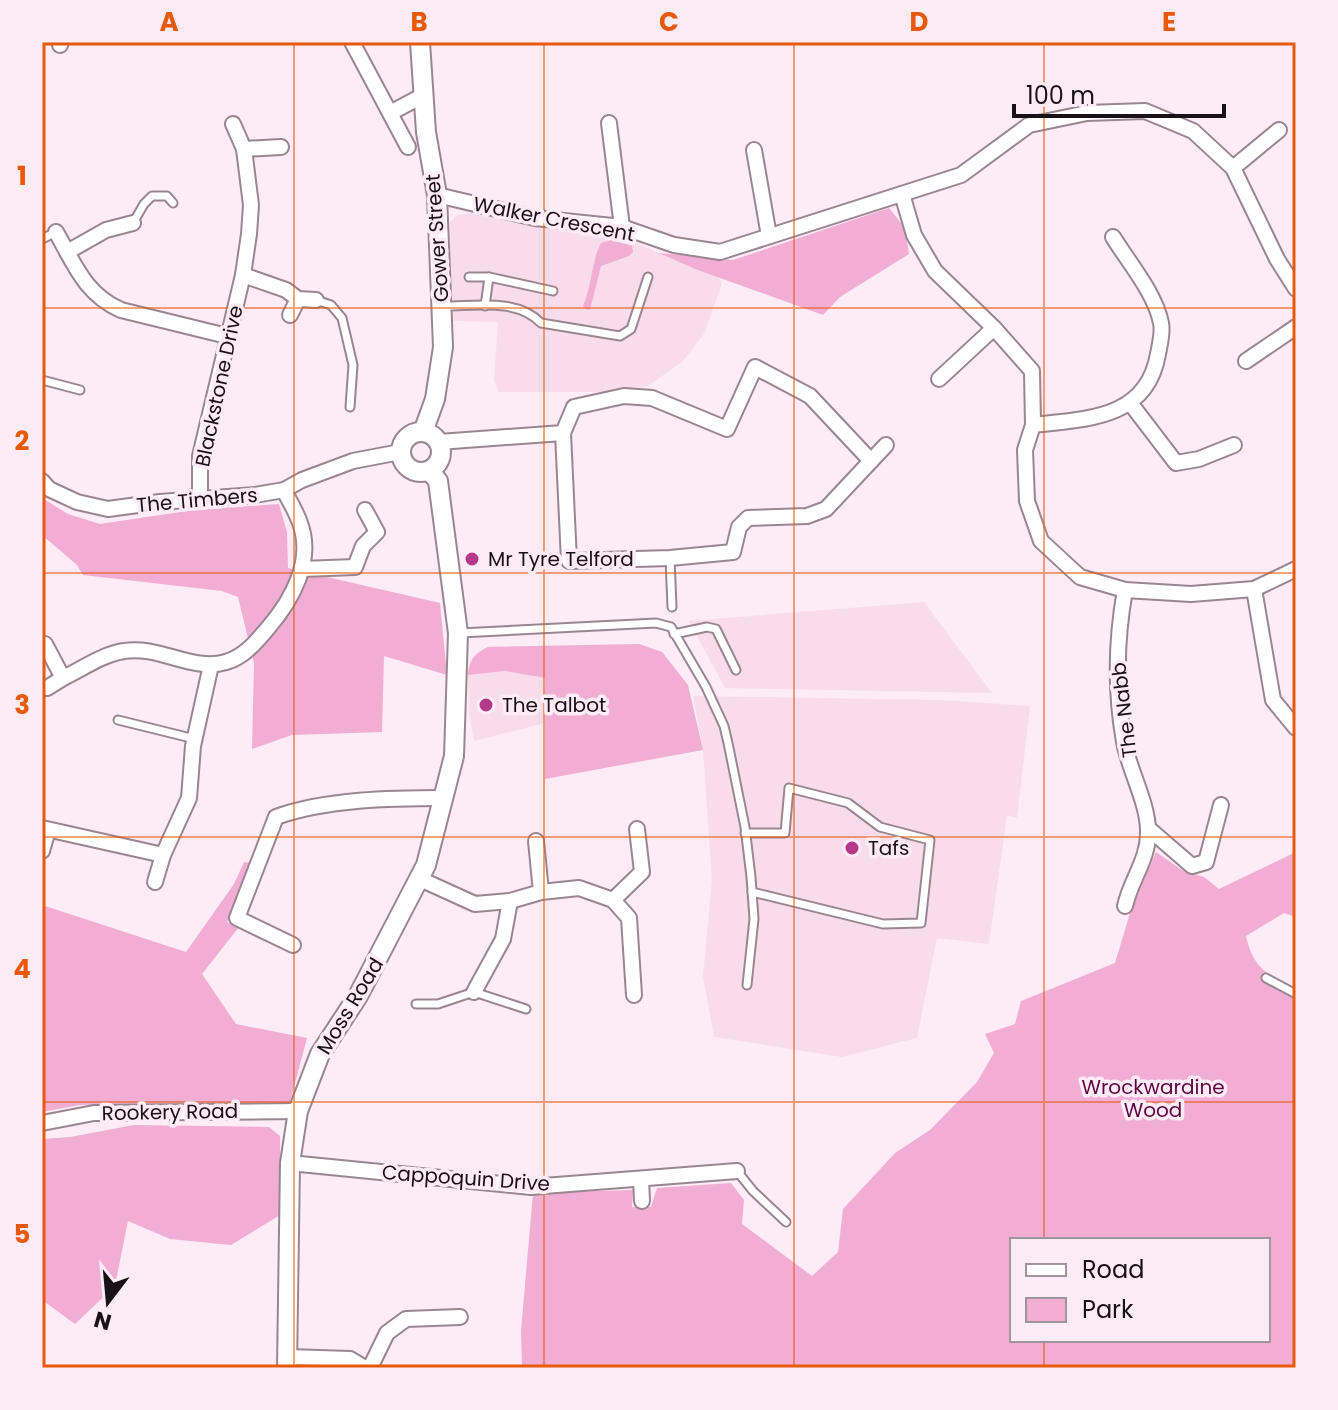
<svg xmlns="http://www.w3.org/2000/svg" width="1338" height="1410" font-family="Poppins,sans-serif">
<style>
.built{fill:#f9dcec}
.green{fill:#f1add4;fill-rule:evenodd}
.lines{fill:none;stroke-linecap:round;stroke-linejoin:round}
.lane-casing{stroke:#9a8691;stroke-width:11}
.street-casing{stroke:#9a8691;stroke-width:18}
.secondary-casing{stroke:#9a8691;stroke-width:22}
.lane{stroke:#fff;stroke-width:7}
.street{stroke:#fff;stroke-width:14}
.secondary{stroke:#fff;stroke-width:18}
.grid{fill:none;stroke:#e8590c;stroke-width:2;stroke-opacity:0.55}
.poi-dot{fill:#b4398b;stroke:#fdebf5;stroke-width:3}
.labels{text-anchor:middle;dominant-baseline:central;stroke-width:7;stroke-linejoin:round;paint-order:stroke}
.street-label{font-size:20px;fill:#181115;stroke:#fdebf5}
.poi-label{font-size:20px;fill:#181115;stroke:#fdebf5;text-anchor:start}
.park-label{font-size:20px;fill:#5e0744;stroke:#fdebf5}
.neatline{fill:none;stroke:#e8590c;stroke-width:3}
.grid-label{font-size:26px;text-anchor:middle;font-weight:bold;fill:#e8590c}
</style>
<rect width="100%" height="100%" fill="#fdebf5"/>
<g class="built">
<path d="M471,213L541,228L634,242L695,269L718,276L722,284L704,334L683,361L648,386L608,392H499L494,380L498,322L452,321L450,222L458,215Z"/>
<path d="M924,602L992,693L725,688L689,621Z"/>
<path d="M505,671L545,678V723L474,741L469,712L468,675Z"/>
<path d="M693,696L940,700L1030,706L1017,818L1007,815L989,944L937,938L917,1038L842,1057L714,1037L703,976L712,880L703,750Z"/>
</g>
<g class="green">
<path d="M889,208L905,228L909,254L840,297L823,315L695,269L659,253L733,260Z"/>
<path d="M612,240L632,246L633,252L629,256L601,266L590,310L585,309L583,306C592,286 592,259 601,243Z"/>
<path d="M42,498L68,514L100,524L194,510L279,504L287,532L288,568L440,603L447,675L384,656L382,732L292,735L252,749L254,663L238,597L222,591L83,575L77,565L42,535Z"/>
<path d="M639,644L662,652L688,685L703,750L545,779V678L505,671L468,675C469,660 474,654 488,647Z"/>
<path d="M1156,852L1182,870L1204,877L1219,889L1296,852V917L1284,913L1246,936C1253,969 1269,975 1296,990V1368H522L521,1331L533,1193L633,1190L632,1207H651L657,1188L731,1183L744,1200L742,1224L812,1276L838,1252L843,1209L895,1153L930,1130L977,1082L994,1053L985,1034L1015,1024L1021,1001L1115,963L1130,913ZM1012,1240H1268V1340H1012Z"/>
<path d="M244,862L251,863L227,922L239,927L202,974L236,1024L307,1038L290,1102L80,1105L42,1112V905L186,952L234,884Z"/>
<path d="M134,1125L269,1127L280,1136V1215L231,1245L170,1239L128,1221L115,1286L75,1324L42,1300V1139L70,1137Z"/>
</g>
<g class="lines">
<defs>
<g id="lane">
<path d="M133,223L144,204L152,196H167L173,203"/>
<path d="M42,239L56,232"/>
<path d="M469,277H489L553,291"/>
<path d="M316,300L331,305L342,318L353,365L350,407"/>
<path d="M444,306C476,306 517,298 541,323L620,336L631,329L648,277"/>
<path d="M485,306L489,277"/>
<path d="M42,380L80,390"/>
<path d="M670,558L672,607"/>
<path d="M460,633L656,623L671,627L706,687L724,726L728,743L745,827L751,877L754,919L747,985"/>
<path d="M674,634L707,627L716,629L736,670"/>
<path d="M118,720L195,739"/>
<path d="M745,833H785L789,788L848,803L880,827L930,840L921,923L883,924L752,892"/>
<path d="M1266,978L1296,994"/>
<path d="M416,1004H438L474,992L526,1009"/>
<path d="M737,1171L753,1191L786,1222"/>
</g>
<g id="street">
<path d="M352,42L408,147"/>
<path d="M60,45L61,42"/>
<path d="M390,113L424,95"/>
<path d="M609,123L622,227"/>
<path d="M244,149L281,147"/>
<path d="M754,150L769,236"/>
<path d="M1233,168L1279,130"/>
<path d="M902,194L914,235L935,271L994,328L1032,371L1033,425L1025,450L1027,501L1041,541L1080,577L1125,590L1191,594L1254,589L1296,569"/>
<path d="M437,195L535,218L622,227L674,245L720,252L961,175L1029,125L1087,113L1145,111L1193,131L1233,168L1277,259L1296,289"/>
<path d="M56,232C75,265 85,294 121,310L227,336"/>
<path d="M67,252L106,230L133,223"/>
<path d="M243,275L286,290L298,299L316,300"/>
<path d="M290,315L298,299"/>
<path d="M1246,361L1296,327"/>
<path d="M939,379L994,328"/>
<path d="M1131,404L1176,463L1199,459L1234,445"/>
<path d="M1033,425C1087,419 1147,419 1158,354C1160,344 1163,332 1161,323C1155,293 1129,263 1113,237"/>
<path d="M563,433L569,561L670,558L733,552L739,527L748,518L807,516L826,509L871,461"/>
<path d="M439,442L563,433L574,407L624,396L652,398L727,429L755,367L810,396L871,461L886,445"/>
<path d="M42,481L49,489L77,502L108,509L160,502L255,495L284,490L302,480L353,461L400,452"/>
<path d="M200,499V456L243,275L249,234L251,205L244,149L233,124"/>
<path d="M302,569L355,567L363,546L377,532L365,510"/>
<path d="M1254,589L1273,700L1296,728"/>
<path d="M1125,590C1116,640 1115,691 1124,742C1129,770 1148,803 1148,831C1149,859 1131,879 1125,906"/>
<path d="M45,644L63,678C82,669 103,654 124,651C159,645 192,672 226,662C244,657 256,642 268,628C292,600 314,561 300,523C296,511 289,501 284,490"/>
<path d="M47,688L63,678"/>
<path d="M42,828L163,855L189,798L193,746L211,665"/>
<path d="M1148,828L1192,866L1206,862L1221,805"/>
<path d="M536,841L541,892"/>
<path d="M42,851L48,830"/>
<path d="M420,879L475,904L510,901L541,892L579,888L613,900L629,918L634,995"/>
<path d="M155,882L163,855"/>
<path d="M613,900L642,872L637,829"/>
<path d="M293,945L237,918L276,817C326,799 392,798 445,798"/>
<path d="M474,992L503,939L510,901"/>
<path d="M42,1123L94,1113L298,1111"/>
<path d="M290,1163L531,1187L737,1171"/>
<path d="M641,1179L642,1201"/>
<path d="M288,1357L350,1359L365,1368"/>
<path d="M370,1368L387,1333L406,1319L460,1317"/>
</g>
<g id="secondary">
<path d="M420,42L426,132L437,195L443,347L435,399L423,432"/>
<circle cx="421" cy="452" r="20"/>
<path d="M287,1368L290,1163L298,1111L320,1054L358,996L426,865L454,756L458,633L438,481L430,471"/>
</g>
</defs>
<use href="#lane" class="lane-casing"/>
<use href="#street" class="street-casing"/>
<use href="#secondary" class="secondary-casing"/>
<use href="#lane" class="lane"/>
<use href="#street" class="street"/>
<use href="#secondary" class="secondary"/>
</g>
<path class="grid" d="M294,42V1368M544,42V1368M794,42V1368M1044,42V1240M42,308H1296M42,573H1296M42,837H1296M42,1102H1296M1044,1340V1368"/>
<g class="poi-dot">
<circle cx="472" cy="559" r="8"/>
<circle cx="486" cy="705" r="8"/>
<circle cx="852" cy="848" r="8"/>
</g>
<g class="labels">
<g class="street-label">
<text transform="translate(554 219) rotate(11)">Walker Crescent</text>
<text transform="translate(437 238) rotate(-94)">Gower Street</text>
<text transform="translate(219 386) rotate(-78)">Blackstone Drive</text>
<text transform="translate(197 500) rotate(-5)">The Timbers</text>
<text transform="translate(1124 710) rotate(-97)">The Nabb</text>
<text transform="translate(350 1006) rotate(-59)">Moss Road</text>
<text transform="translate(170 1112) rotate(-1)">Rookery Road</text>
<text transform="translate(466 1178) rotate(4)">Cappoquin Drive</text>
</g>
<g class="poi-label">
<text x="488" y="559">Mr Tyre Telford</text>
<text x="502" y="705">The Talbot</text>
<text x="868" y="848">Tafs</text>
</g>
<g class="park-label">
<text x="1153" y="1087">Wrockwardine<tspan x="1153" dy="23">Wood</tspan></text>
</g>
</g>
<rect width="1338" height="1410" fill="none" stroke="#fdebf5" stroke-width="88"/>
<rect x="1010" y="1238" width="260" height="104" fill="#fdebf5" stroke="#a1949b" stroke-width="2"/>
<rect x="1026" y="1264" width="40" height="12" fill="#ffffff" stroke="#a1949b" stroke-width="2"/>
<text x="1082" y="1278" font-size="24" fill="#181115">Road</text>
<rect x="1026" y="1298" width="40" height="24" fill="#f1add4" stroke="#a1949b" stroke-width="2"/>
<text x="1082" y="1318" font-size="24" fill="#181115">Park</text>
<g transform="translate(108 1302) rotate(196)" stroke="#fdebf5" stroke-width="6" paint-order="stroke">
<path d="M0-6L14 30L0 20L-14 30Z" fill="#181115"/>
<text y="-12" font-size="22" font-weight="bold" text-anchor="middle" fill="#181115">N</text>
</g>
<path d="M1014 104v12h210v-12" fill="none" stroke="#181115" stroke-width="4"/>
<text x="1026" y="104" font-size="24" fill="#181115" stroke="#fdebf5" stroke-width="6" paint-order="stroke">100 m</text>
<rect x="44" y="44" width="1250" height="1322" class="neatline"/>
<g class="grid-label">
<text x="169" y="31">A</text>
<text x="419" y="31">B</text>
<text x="669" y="31">C</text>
<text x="919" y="31">D</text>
<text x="1169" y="31">E</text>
<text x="22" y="185">1</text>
<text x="22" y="450">2</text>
<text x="22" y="714">3</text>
<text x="22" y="978">4</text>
<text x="22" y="1243">5</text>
</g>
</svg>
